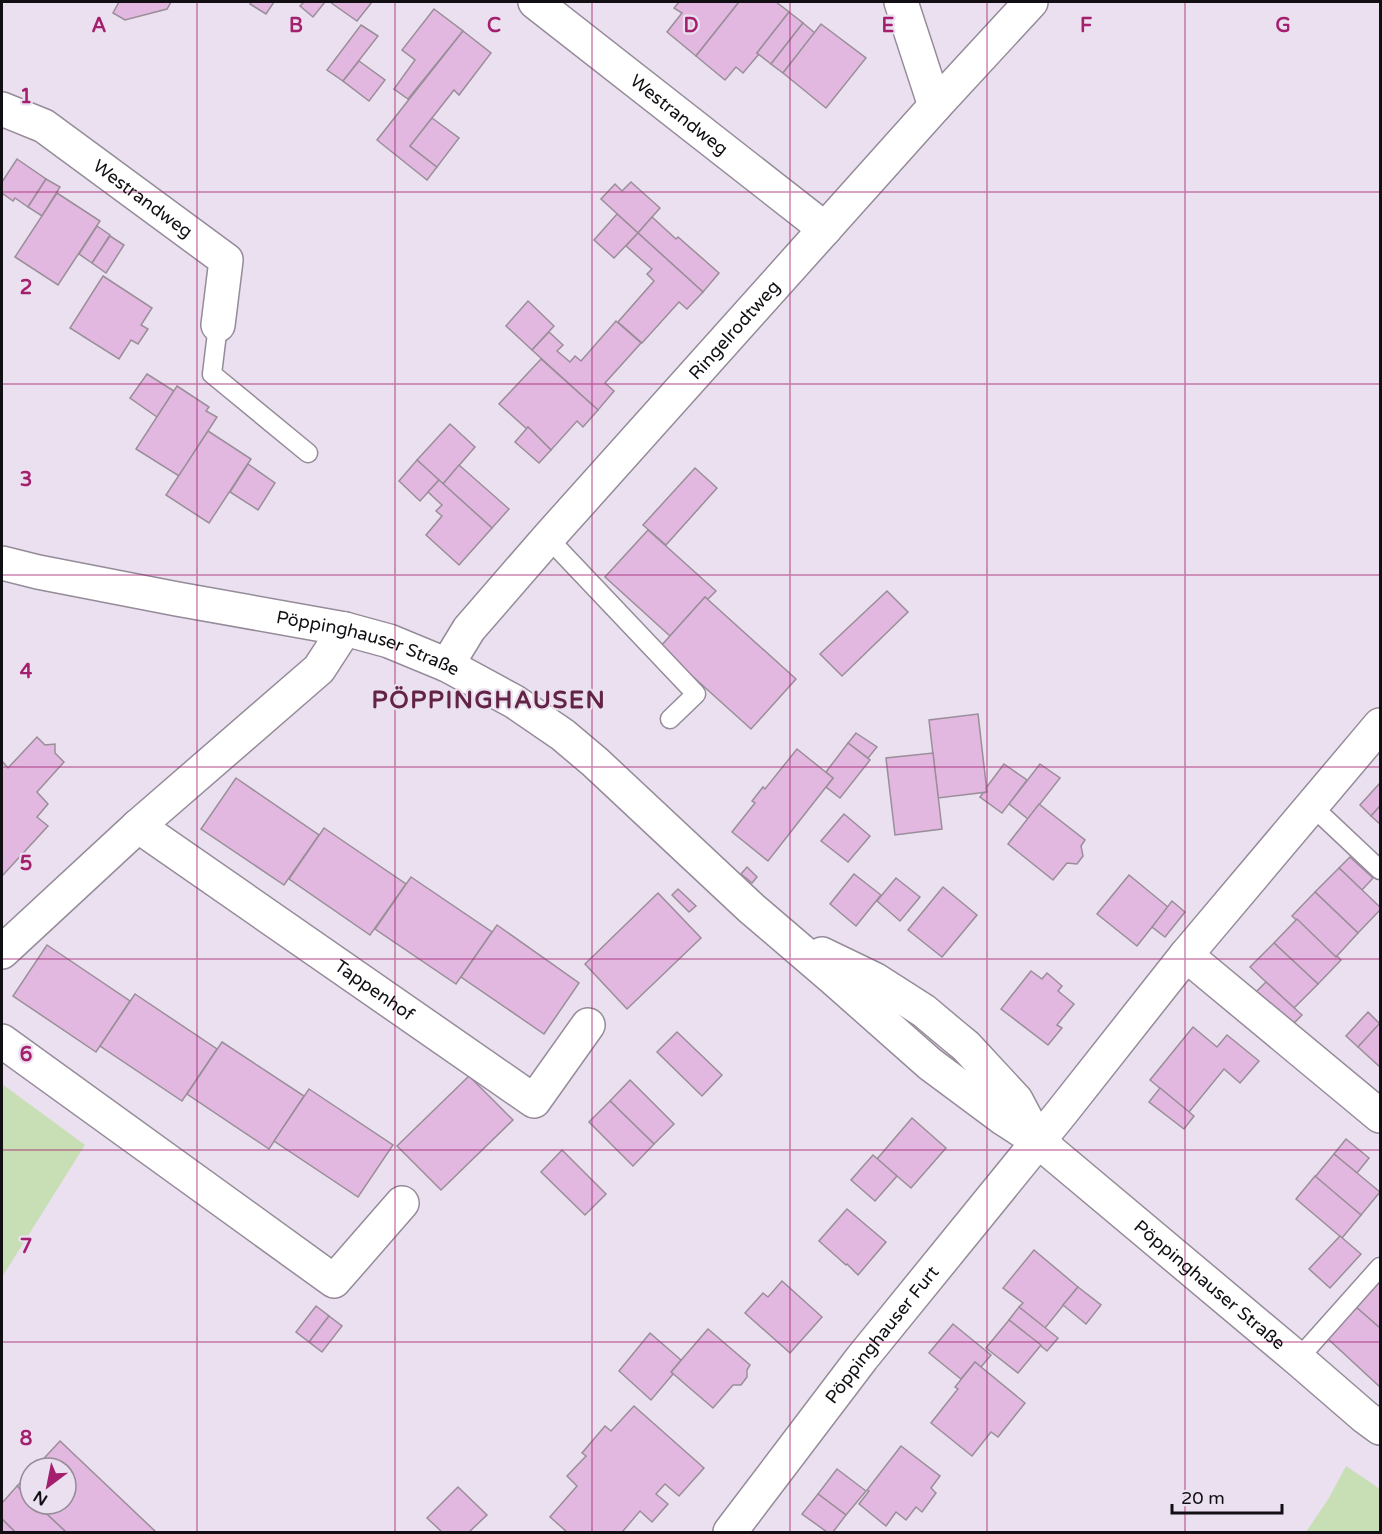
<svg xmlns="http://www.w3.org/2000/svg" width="1382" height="1534" font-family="'Varela Round',sans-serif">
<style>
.green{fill:#c8dfb5}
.building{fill:#e2b8e0;stroke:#9a8e99;stroke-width:1.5}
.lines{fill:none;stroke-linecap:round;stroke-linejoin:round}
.service-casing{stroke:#958b99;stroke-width:21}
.minor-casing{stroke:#958b99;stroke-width:36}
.secondary-casing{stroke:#958b99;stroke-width:36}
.service{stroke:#fff;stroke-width:18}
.minor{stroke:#fff;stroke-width:33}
.secondary{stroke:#fff;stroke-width:33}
.grid{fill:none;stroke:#a4206e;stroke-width:1.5;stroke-opacity:0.55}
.labels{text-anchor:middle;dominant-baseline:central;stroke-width:4.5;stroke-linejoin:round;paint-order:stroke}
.street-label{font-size:18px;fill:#120f14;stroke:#eae0ef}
.district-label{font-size:24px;font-weight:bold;letter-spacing:1.5px;fill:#622345;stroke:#eae0ef}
.grid-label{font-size:20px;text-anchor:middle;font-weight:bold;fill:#a4206e;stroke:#eae0ef;stroke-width:4.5;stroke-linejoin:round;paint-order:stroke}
</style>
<rect width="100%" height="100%" fill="#eae0ef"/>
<g class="green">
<path d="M2,1084L85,1145L2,1277Z"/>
<path d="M1346,1466L1380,1489V1532H1306L1329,1498Z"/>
</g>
<g class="building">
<path d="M119,2H171L167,9L125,20L113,13Z"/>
<path d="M252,2H274L266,14L250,4Z"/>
<path d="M304,2H325L313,17L300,6Z"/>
<path d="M330,2H372L357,21Z"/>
<path d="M679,2H739L696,56L667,32L682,13L674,8Z"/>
<path d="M739,2H776L789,12L757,53L759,54L743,73L736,67L725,80L696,56Z"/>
<path d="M434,9L463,31L408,99L394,89L415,60L402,50Z"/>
<path d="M789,12L803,23L771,64L757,53Z"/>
<path d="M803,23L815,33L783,73L771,64Z"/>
<path d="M821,24L866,58L826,108L783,73Z"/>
<path d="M361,25L378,36L343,81L327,70Z"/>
<path d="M463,31L491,53L459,95L454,90L410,146L437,167L427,180L377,140Z"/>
<path d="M359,61L385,80L369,101L343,81Z"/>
<path d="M432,118L459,138L437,167L410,146Z"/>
<path d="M17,159L46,179L28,207L15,198L13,201L2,193V182Z"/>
<path d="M46,179L60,187L42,216L28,207Z"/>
<path d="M631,182L660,208L638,233L601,199L615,184L622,191Z"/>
<path d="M57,193L100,221L58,285L15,257Z"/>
<path d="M617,214L638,233L614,258L594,240Z"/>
<path d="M652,217L676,239L678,237L719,273L703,292L638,233Z"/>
<path d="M97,226L110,235L92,263L79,254Z"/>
<path d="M638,233L703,292L687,309L679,302L642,343L618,322L654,281L647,274L652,269L626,246Z"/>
<path d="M110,236L124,245L106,273L92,263Z"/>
<path d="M103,276L152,308L141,325L148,329L138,344L131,340L119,359L70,328Z"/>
<path d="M528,301L554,326L532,350L506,326Z"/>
<path d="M616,321L641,343L605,383L614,391L598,410L532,350L549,332L563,345L557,351L570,362L575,356L581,361Z"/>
<path d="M541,359L598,410L583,427L577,421L551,450L528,427L527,429L499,404Z"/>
<path d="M147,374L174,391L157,417L130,398Z"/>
<path d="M177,386L209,407L206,411L217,417L179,476L136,449Z"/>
<path d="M450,424L475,447L443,484L417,460Z"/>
<path d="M528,427L551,450L539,463L515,442Z"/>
<path d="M208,431L251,459L209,523L166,495Z"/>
<path d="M417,460L439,480L420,501L399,481Z"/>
<path d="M248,464L275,483L258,510L230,492Z"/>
<path d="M459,465L509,509L492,528L443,484Z"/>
<path d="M695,468L717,488L666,545L643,525Z"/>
<path d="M439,480L492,528L459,565L426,535L442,516L436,511L442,505L428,492Z"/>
<path d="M648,530L716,591L708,599L705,597L670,636L605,577Z"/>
<path d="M887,591L908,612L842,676L820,654Z"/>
<path d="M705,597L796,679L751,729L660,647Z"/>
<path d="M978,714L987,792L938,798L929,720Z"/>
<path d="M856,733L877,747L868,758L848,743Z"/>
<path d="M37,737L45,745L55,744V753L64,762L37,792L48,804L37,817L48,826L3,875L2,873V761L8,768Z"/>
<path d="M848,743L870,760L840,798L826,787L833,778L826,772Z"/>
<path d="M797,749L833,778L768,861L732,832L755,803L752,801L763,787L765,789Z"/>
<path d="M933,753L942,829L895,835L886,758Z"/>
<path d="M1004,764L1027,780L1002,813L980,797L983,793L987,792L986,788Z"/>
<path d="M1040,764L1060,778L1028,819L1009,804Z"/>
<path d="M236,778L319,835L284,885L201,829Z"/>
<path d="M1380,783V806L1371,816L1360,805Z"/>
<path d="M1039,804L1085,840L1081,846L1083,856L1077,864L1067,863L1053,880L1008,844Z"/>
<path d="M1380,806V824L1371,816Z"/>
<path d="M844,814L870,836L848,862L821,841Z"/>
<path d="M324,828L406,884L370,935L289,879Z"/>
<path d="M1350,857L1373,878L1362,890L1339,868Z"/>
<path d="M747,867L757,877L752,883L741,874Z"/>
<path d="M1339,868L1380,907V910L1358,933L1315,892Z"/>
<path d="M854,874L881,895L856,926L830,904Z"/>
<path d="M1129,875L1168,907L1137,946L1097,914Z"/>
<path d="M411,877L492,932L456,984L375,929Z"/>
<path d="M896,878L920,897L900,921L877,901Z"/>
<path d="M943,887L977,915L942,957L908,930Z"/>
<path d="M678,889L696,906L689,912L672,895Z"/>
<path d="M1315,892L1358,933L1336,957L1292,916Z"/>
<path d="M658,893L701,938L627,1009L585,964Z"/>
<path d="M1172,901L1185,912L1165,937L1152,927Z"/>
<path d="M1297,919L1336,957L1337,956L1341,960L1318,984L1274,943Z"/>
<path d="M497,925L579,983L544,1034L461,977Z"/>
<path d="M1274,943L1318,984L1294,1008L1250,967Z"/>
<path d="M47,945L130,1001L96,1052L13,996Z"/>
<path d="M1031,971L1042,979L1047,973L1062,986L1058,991L1074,1004L1057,1025L1062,1028L1048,1045L1001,1009Z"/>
<path d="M1266,982L1302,1015L1291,1026L1255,993Z"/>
<path d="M135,994L217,1049L182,1101L100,1046Z"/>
<path d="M1368,1012L1380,1024L1358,1047L1346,1036Z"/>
<path d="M1380,1023V1067L1358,1047Z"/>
<path d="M1193,1027L1217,1047L1227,1035L1259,1061L1240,1083L1224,1069L1189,1112L1150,1080Z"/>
<path d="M677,1032L722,1075L702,1096L657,1052Z"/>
<path d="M222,1042L304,1096L269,1149L187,1094Z"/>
<path d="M469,1076L513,1120L441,1190L397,1146Z"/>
<path d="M630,1080L674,1124L654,1144L610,1101Z"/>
<path d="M1160,1088L1194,1116L1184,1129L1149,1102Z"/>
<path d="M309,1089L393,1145L358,1197L274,1141Z"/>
<path d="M610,1101L654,1144L633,1166L589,1122Z"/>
<path d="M912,1118L946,1148L911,1188L877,1159Z"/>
<path d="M1346,1139L1369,1158L1357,1173L1334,1154Z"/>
<path d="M562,1150L606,1194L585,1215L541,1172Z"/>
<path d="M1334,1154L1380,1192L1361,1215L1315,1177Z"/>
<path d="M873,1155L897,1176L875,1201L851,1180Z"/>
<path d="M1315,1176L1361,1215L1342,1238L1296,1199Z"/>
<path d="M847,1209L886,1242L858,1275L847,1264L846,1265L819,1241Z"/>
<path d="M1340,1236L1361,1254L1330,1288L1309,1269Z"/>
<path d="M1034,1250L1078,1287L1045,1328L1019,1307L1023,1303L1003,1288Z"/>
<path d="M1380,1275V1328L1356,1307Z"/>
<path d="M782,1281L822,1317L790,1353L745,1313L763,1293L768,1297Z"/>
<path d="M1078,1287L1101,1305L1086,1324L1063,1305Z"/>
<path d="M316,1306L329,1316L309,1342L296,1332Z"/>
<path d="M1019,1307L1058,1338L1047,1351L1009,1320Z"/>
<path d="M1356,1307L1380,1328V1387L1327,1338Z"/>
<path d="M329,1316L342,1326L322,1352L309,1342Z"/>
<path d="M1009,1320L1041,1345L1018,1373L986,1348Z"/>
<path d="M953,1324L991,1355L981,1367L975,1362L961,1379L929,1353Z"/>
<path d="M708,1329L750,1365L747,1370V1377L741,1385H733L713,1408L671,1372Z"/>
<path d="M650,1333L681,1360L671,1372L673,1374L651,1400L619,1371Z"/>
<path d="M975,1362L1025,1403L998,1437L991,1432L972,1456L931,1423L958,1389L955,1387Z"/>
<path d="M634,1406L704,1468L679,1496L665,1484L656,1494L668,1504L652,1522L640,1511L623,1531L624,1532H567L550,1517L577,1486L567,1476L586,1456L582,1453L605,1426L611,1431Z"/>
<path d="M60,1441L156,1532H66L36,1504H66V1468H35Z"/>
<path d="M901,1446L940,1476L931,1488L936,1493L922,1512L916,1507L906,1520L896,1512L886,1526L859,1504L869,1491L867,1490Z"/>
<path d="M837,1469L866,1491L846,1515L818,1494Z"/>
<path d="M30,1473V1499L17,1486Z"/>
<path d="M17,1486L30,1499V1504H36L66,1532H15L2,1519V1503Z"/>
<path d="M458,1487L487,1515L469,1532H442L427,1518Z"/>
<path d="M818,1494L846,1515L833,1532H827L802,1514Z"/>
<path d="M2,1519L15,1532H2Z"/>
</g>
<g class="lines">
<defs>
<g id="service">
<path d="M218,325L212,374L308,453"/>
<path d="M548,538L696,694L670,719"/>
<path d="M1312,806L1380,870"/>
<path d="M1298,1359L1380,1267"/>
</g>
<g id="minor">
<path id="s1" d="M535,2L825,229"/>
<path d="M901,2L935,106"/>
<path id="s2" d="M2,109L44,126L226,260L218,325"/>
<path id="s3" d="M447,665L469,629L548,538L935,106L1031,2"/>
<path id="s4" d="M138,826L534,1101L588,1025"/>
<path d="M2,952L138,826L319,669L345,629"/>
<path d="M1186,955L1380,1116"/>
<path d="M2,1041L334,1281L402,1203"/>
<path id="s5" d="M730,1532L862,1358L1062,1112L1186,955L1380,725"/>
</g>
<g id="secondary">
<path id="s6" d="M2,563L38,572L177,599L345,629L389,641L447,665L515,702L563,735L595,762L751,908L834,979L930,1064L1004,1119L1038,1141L1298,1359L1365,1417L1380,1428"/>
<path d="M822,954L874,979L924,1011L955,1037L966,1046L1016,1100L1034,1134"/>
</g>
</defs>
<use href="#service" class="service-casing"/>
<use href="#minor" class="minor-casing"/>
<use href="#secondary" class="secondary-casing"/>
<use href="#service" class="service"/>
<use href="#minor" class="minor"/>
<use href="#secondary" class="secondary"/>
</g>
<path class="grid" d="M197,2V1532M395,2V1532M592,2V1532M790,2V1532M987,2V1532M1185,2V1532M2,192H1380M2,384H1380M2,575H1380M2,767H1380M2,959H1380M2,1150H1380M2,1342H1380"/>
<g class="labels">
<g class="street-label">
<text stroke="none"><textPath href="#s1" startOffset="183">Westrandweg</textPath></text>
<text stroke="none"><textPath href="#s2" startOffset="168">Westrandweg</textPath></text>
<text stroke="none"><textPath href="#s3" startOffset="442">Ringelrodtweg</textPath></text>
<text stroke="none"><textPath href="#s6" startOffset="375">Pöppinghauser Straße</textPath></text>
<text stroke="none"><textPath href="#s4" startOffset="288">Tappenhof</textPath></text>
<text stroke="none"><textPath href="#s6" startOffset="1443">Pöppinghauser Straße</textPath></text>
<text stroke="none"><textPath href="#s5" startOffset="249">Pöppinghauser Furt</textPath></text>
</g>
<g class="district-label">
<text x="489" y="700">PÖPPINGHAUSEN</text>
</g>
</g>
<g class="grid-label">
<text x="99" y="32">A</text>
<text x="296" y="32">B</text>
<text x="494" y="32">C</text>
<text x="691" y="32">D</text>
<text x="888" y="32">E</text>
<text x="1086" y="32">F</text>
<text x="1283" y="32">G</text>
<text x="26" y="103">1</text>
<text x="26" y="294">2</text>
<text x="26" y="486">3</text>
<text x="26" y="678">4</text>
<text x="26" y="870">5</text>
<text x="26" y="1061">6</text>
<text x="26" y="1253">7</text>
<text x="26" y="1445">8</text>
</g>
<rect width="1382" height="1534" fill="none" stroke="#120f14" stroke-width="6"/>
<g transform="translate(48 1486) rotate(212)"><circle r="28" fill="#eae0ef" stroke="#948c97" stroke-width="1.5"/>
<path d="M0-4.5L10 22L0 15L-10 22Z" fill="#a4206e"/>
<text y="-9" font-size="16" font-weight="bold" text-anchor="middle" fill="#120f14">N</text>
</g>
<path d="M1172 1504v9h110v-9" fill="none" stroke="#120f14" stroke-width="3"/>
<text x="1181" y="1504" font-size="18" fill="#120f14" stroke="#eae0ef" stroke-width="4.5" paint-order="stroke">20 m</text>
</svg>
